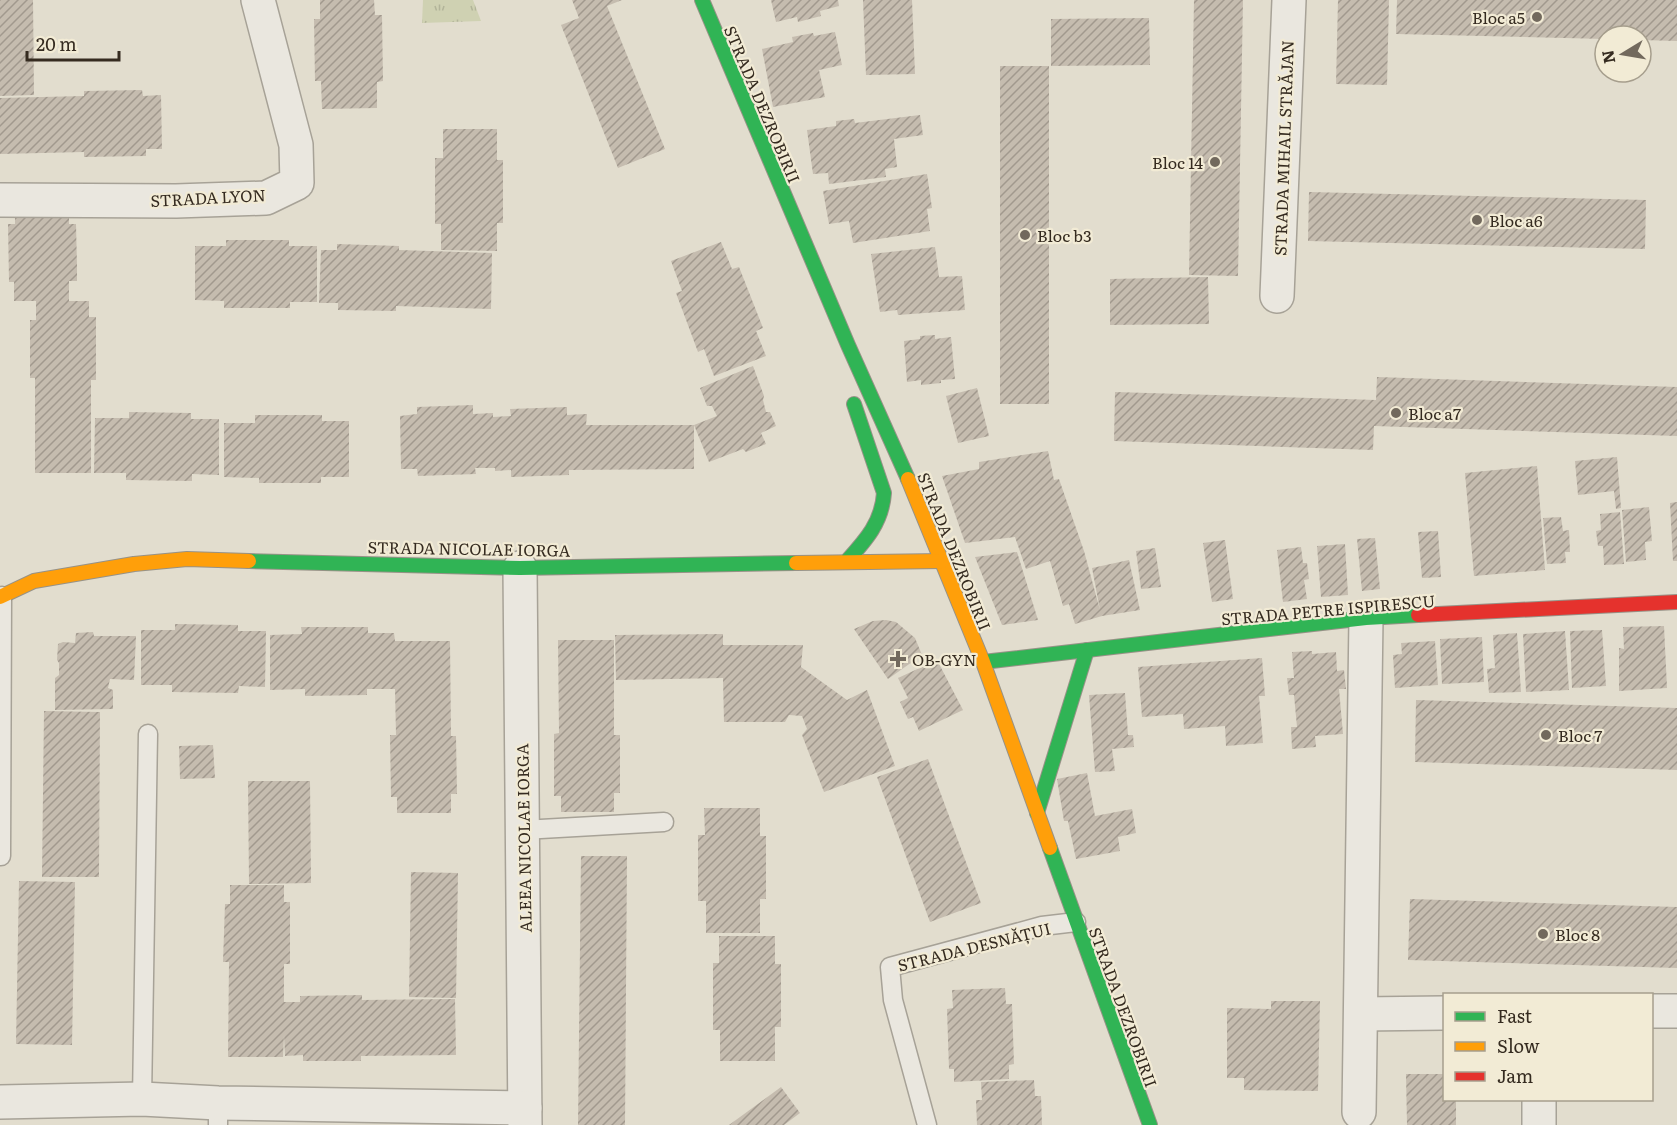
<svg xmlns="http://www.w3.org/2000/svg" width="1677" height="1125" font-family="Literata,serif">
<style>
.park{fill:url(#park-tufts)}
.building{fill:url(#building-hatch)}
.lines{fill:none;stroke-linecap:round;stroke-linejoin:round}
.lane-casing{stroke:#a7a297;stroke-width:21}
.street-casing{stroke:#a7a297;stroke-width:36}
.fast-casing{stroke:#979287;stroke-width:16}
.slow-casing{stroke:#979287;stroke-width:16}
.jam-casing{stroke:#979287;stroke-width:16}
.lane{stroke:#eae7df;stroke-width:18}
.street{stroke:#eae7df;stroke-width:33}
.fast{stroke:#30b455;stroke-width:14}
.slow{stroke:#ff9f0a;stroke-width:14}
.jam{stroke:#e5322d;stroke-width:14}
.poi-dot{fill:#72695d;stroke:#f2ebd5;stroke-width:2}
.labels{text-anchor:middle;dominant-baseline:central;stroke-width:4.5;stroke-linejoin:round;paint-order:stroke}
.poi-label{font-size:16px;fill:#352b20;stroke:#f2ebd5;text-anchor:start}
.street-label{font-size:16px;fill:#352b20;stroke:#f2ebd5}
</style>
<defs>
<pattern id="park-tufts" width="24" height="20" patternUnits="userSpaceOnUse" patternTransform="scale(1.5)"><rect width="24" height="20" fill="#cfd1b2"/><path d="M3 7l-1-3M5 7V3M7 7l1-3M15 17l-1-3M17 17v-4M19 17l1-3" fill="none" stroke="#b2b499"/></pattern>
<pattern id="building-hatch" width="6" height="6" patternUnits="userSpaceOnUse" patternTransform="scale(1.5)"><rect width="6" height="6" fill="#c5bcaf"/><path d="M-1 1l2-2M0 6l6-6M5 7l2-2" fill="none" stroke="#a1998e"/></pattern>
</defs>
<rect width="100%" height="100%" fill="#e2ddce"/>
<path class="park" d="M423,0H473L481,21L422,23Z"/>
<g class="building">
<path d="M0,0H33L34,95L0,96Z"/>
<path d="M320,0H374L375,15H382L383,81L377,82V108L322,109L321,81H315L314,19H320Z"/>
<path d="M572,0H622L607,6L665,149L618,168L561,25L579,18Z"/>
<path d="M771,0H838L839,6L820,11L821,16L798,22L797,17L776,22Z"/>
<path d="M863,0H912L915,74L866,75Z"/>
<path d="M1194,0H1243L1238,276L1189,275Z"/>
<path d="M1338,0H1389L1387,85L1336,84Z"/>
<path d="M1397,0H1677V41L1641,40V36H1605V39L1396,34Z"/>
<path d="M1149,18L1150,65L1051,66V19Z"/>
<path d="M835,32L842,65L819,70L825,97L773,107L762,49L793,42L792,37L813,33L814,36Z"/>
<rect x="1000" y="66" width="49" height="338"/>
<path d="M142,90L143,96L161,95L162,149H146V156L84,157V152L0,154V98L84,96V91Z"/>
<path d="M920,115L923,135L894,139L897,167L885,169L886,177L829,184L828,173L813,174L807,130L836,126V121L854,119L855,123Z"/>
<path d="M443,129H497V160H503V223H497V251L441,250V224H435V158H443Z"/>
<path d="M927,174L932,208L927,209L930,231L853,243L849,221L829,224L823,191Z"/>
<path d="M1309,192L1646,200L1645,249L1308,241Z"/>
<path d="M69,206V224H76L77,266V281H69V301H89V317H96V380H91V473H35V378H30V320H36V301H14V282H9L8,224H15V207Z"/>
<path d="M226,240H289V246H317V302H290V308H224V301L195,300V246H226Z"/>
<path d="M721,242L732,269L739,267L741,272L763,328L756,331L766,356L714,376L704,349L698,352L676,293L682,291L671,261Z"/>
<path d="M337,244L399,246V250L492,253L491,309L396,306V311L338,310V303H319L321,250H337Z"/>
<path d="M935,247L939,277L962,276L965,310L898,315L897,310L880,312L871,254Z"/>
<path d="M1208,277L1209,324L1110,325V279Z"/>
<path d="M935,335V339L951,337L955,379L941,380V383L921,385V380L907,382L904,341L920,339V336Z"/>
<path d="M753,366L764,396L763,400L766,412H770L776,426L761,433L766,444L746,452L743,449L709,462L694,425L717,416L712,406H707L700,388Z"/>
<path d="M1377,377L1677,387V436L1374,426L1373,450L1114,441L1115,392L1376,400Z"/>
<path d="M977,388L989,436L958,443L946,396Z"/>
<path d="M473,405V414L493,413V417L511,416L510,409L567,407V415L587,414L586,425H694V469L569,470V475L511,477V470L495,471V468H475L476,474L418,476L417,469H401L400,416L417,414V407Z"/>
<path d="M129,412L191,413V419H219V475L192,474V481L126,480V473H94L95,418H129Z"/>
<path d="M255,415H322V421H349V477H321V483H259V478L224,477V423H255Z"/>
<path d="M1048,451L1054,480L1059,479L1084,551L1100,610L1092,568L1129,560L1140,610L1102,616L1075,624L1069,604L1063,606L1050,561L1026,569L1015,537L965,543L942,476L979,469V462Z"/>
<path d="M1617,457L1621,508L1616,509L1614,491L1578,495L1575,461Z"/>
<path d="M1537,466L1545,570L1474,576L1465,473Z"/>
<path d="M1677,502V561H1673L1670,503Z"/>
<path d="M1649,507L1652,541L1645,542L1646,560L1626,562L1622,510Z"/>
<path d="M1620,512L1624,564L1604,565L1603,546H1598L1596,531L1601,530L1600,514Z"/>
<path d="M1561,517L1563,531L1569,530L1570,552H1565L1566,563L1547,564L1543,518Z"/>
<path d="M1438,531L1441,577L1422,578L1418,532Z"/>
<path d="M1375,538L1380,589L1362,591L1357,539Z"/>
<path d="M1225,540L1233,599L1212,602L1203,543Z"/>
<path d="M1345,544L1348,595L1321,597L1317,546Z"/>
<path d="M1301,547L1303,563H1307L1309,579L1304,580L1307,599L1283,602L1277,550Z"/>
<path d="M1155,548L1161,587L1141,589L1136,551Z"/>
<path d="M1017,552L1038,620L1002,625L975,557Z"/>
<path d="M886,620L896,622L915,638L922,655L888,679L854,629L873,621Z"/>
<path d="M175,624L238,625V631H266L265,687L239,686L238,693L172,692V685H141V630H175Z"/>
<path d="M1664,626L1667,688L1619,691V648L1624,649L1623,627Z"/>
<path d="M301,627H368V633H394L395,641H450L451,736H456L457,794H451V813H397V797H391L390,735H396L395,689H367V695L305,696V689L270,690V635L302,634Z"/>
<path d="M1602,630L1606,686L1572,688L1570,631Z"/>
<path d="M1565,631L1569,690L1526,692L1523,634Z"/>
<path d="M93,632L94,636H136L134,680L110,679L108,688L113,690V709L55,710V678L59,675V663L57,660L58,644L63,642L75,643L76,633Z"/>
<path d="M1517,633L1521,692L1489,693L1487,669L1495,668L1493,635Z"/>
<path d="M723,634V645H803L801,667L847,700L867,690L895,766L824,792L802,735L807,729L802,716L789,715L785,722H724L723,678L616,680L615,635Z"/>
<path d="M1482,637L1484,682L1442,684L1440,639Z"/>
<path d="M558,640H614V735H620V793H614V812H561V796H554V734L559,733Z"/>
<path d="M1435,641L1438,685L1395,688L1393,655L1402,654L1401,643Z"/>
<path d="M1312,651V654L1336,652L1337,671L1344,670L1346,689H1339L1343,734L1315,736L1316,747L1292,749L1291,727H1297L1294,695H1289L1287,678H1294L1292,652Z"/>
<path d="M1262,658L1265,696H1259L1263,743L1226,746L1225,726L1184,729L1183,714L1142,717L1138,667Z"/>
<path d="M937,660L963,710L919,731L913,717L908,719L900,702L908,698L898,678Z"/>
<path d="M1125,693L1128,735H1133L1134,747L1112,749L1115,771L1095,772L1089,695Z"/>
<path d="M1416,700L1677,708V770L1415,762Z"/>
<path d="M44,711L100,712L99,877H42Z"/>
<path d="M213,745L215,778L180,779L179,746Z"/>
<path d="M928,759L981,903L930,922L877,777Z"/>
<path d="M1087,773L1095,816L1132,809L1136,833L1118,837L1120,851L1076,859L1068,821H1064L1057,779Z"/>
<path d="M248,781H310L311,883L249,884Z"/>
<path d="M704,808H760V836H766V899H760V933H706V901H698V835H705Z"/>
<path d="M581,856H627L625,1125H578Z"/>
<path d="M411,872L458,873L456,998L409,997Z"/>
<path d="M19,881L75,882L72,1045L16,1044Z"/>
<path d="M230,885H284V902H290V964H284V1002H300V996L362,995V1000L455,999L456,1055L361,1056V1061H303V1055L285,1056L284,1035L283,1057H228L229,962H223L225,904H230Z"/>
<path d="M1410,899L1677,907V968L1408,960Z"/>
<path d="M719,936H775V964H781V1027H775V1061H720V1030H713V963H719Z"/>
<path d="M1005,988L1006,1004H1012L1014,1064L1009,1065V1079L954,1082V1069H949L947,1009L953,1008L952,990Z"/>
<path d="M1271,1001H1320L1318,1091L1244,1090V1078H1227V1008L1271,1009Z"/>
<path d="M1406,1074H1444V1100H1456V1125H1407Z"/>
<path d="M1034,1080L1035,1096H1041L1042,1125H977L976,1100H982L981,1082Z"/>
<path d="M781,1087L800,1113L784,1125H729Z"/>
</g>
<g class="lines">
<defs>
<g id="lane">
<path d="M523,830L664,822"/>
<path d="M1,856L2,596"/>
<path d="M142,1099L148,734"/>
<path d="M218,1103V1125"/>
<path d="M927,1125L893,1000L890,967L1042,926L1076,922"/>
</g>
<g id="street">
<path d="M0,200L176,201L266,198L297,183L296,145L258,0"/>
<path d="M1277,296L1289,0"/>
<path d="M520,568L525,1125"/>
<path d="M1652,1011H1677"/>
<path d="M1361,1014L1444,1013"/>
<path d="M0,1102L142,1099L218,1103L525,1108"/>
<path d="M1359,1112L1366,618"/>
<path d="M1539,1125V1100"/>
</g>
<g id="fast">
<path d="M702,0L848,345L908,479"/>
<path d="M249,561L520,568L796,563"/>
<path d="M846,562C865,541 882,523 884,493L854,404"/>
<path d="M983,662L1366,618L1418,615"/>
<path d="M1037,813L1087,650"/>
<path d="M1050,848L1150,1125"/>
</g>
<g id="slow">
<path d="M908,479L983,662L1050,848"/>
<path d="M796,563L942,561"/>
<path d="M0,597L34,581L134,564L187,559L249,561"/>
</g>
<path id="jam" d="M1418,615L1677,602"/>
</defs>
<use href="#lane" class="lane-casing"/>
<use href="#street" class="street-casing"/>
<use href="#fast" class="fast-casing"/>
<use href="#slow" class="slow-casing"/>
<use href="#jam" class="jam-casing"/>
<use href="#lane" class="lane"/>
<use href="#street" class="street"/>
<use href="#fast" class="fast"/>
<use href="#slow" class="slow"/>
<use href="#jam" class="jam"/>
</g>
<g class="poi-dot">
<circle cx="1537" cy="17" r="6"/>
<circle cx="1215" cy="162" r="6"/>
<circle cx="1477" cy="220" r="6"/>
<circle cx="1025" cy="235" r="6"/>
<circle cx="1396" cy="413" r="6"/>
<path d="M895 650h6v6h6v6h-6v6h-6v-6h-6v-6h6z"/>
<circle cx="1546" cy="735" r="6"/>
<circle cx="1543" cy="934" r="6"/>
</g>
<g class="labels">
<g class="poi-label">
<text x="1525" y="17" text-anchor="end">Bloc a5</text>
<text x="1203" y="162" text-anchor="end">Bloc 14</text>
<text x="1489" y="220">Bloc a6</text>
<text x="1037" y="235">Bloc b3</text>
<text x="1408" y="413">Bloc a7</text>
<text x="912" y="659">OB-GYN</text>
<text x="1558" y="735">Bloc 7</text>
<text x="1555" y="934">Bloc 8</text>
</g>
<g class="street-label">
<text transform="translate(763 104) rotate(67)">STRADA DEZROBIRII</text>
<text transform="translate(1283 148) rotate(-88)">STRADA MIHAIL STRĂJAN</text>
<text transform="translate(208 197) rotate(-3)">STRADA LYON</text>
<text transform="translate(469 548) rotate(1)">STRADA NICOLAE IORGA</text>
<text transform="translate(955 551) rotate(68)">STRADA DEZROBIRII</text>
<text transform="translate(1328 609) rotate(-5)">STRADA PETRE ISPIRESCU</text>
<text transform="translate(523 838) rotate(-91)">ALEEA NICOLAE IORGA</text>
<text transform="translate(974 946) rotate(-14)">STRADA DESNĂȚUI</text>
<text transform="translate(1124 1007) rotate(70)">STRADA DEZROBIRII</text>
</g>
</g>
<rect x="1443" y="993" width="210" height="108" fill="#f2ebd5" stroke="#a69e8d" stroke-width="1.5"/>
<rect x="1455" y="1012" width="30" height="9" fill="#30b455" stroke="#a69e8d" stroke-width="1.5"/>
<text x="1497" y="1023" font-size="18" fill="#352b20">Fast</text>
<rect x="1455" y="1042" width="30" height="9" fill="#ff9f0a" stroke="#a69e8d" stroke-width="1.5"/>
<text x="1497" y="1053" font-size="18" fill="#352b20">Slow</text>
<rect x="1455" y="1072" width="30" height="9" fill="#e5322d" stroke="#a69e8d" stroke-width="1.5"/>
<text x="1497" y="1083" font-size="18" fill="#352b20">Jam</text>
<g transform="translate(1623 54) rotate(259)"><circle r="28" fill="#f2ebd5" stroke="#a69e8d" stroke-width="1.5"/>
<path d="M0-4.5L10 22L0 15L-10 22Z" fill="#72695d"/>
<text y="-9" font-size="16" font-weight="bold" text-anchor="middle" fill="#352b20">N</text>
</g>
<path d="M27 51v9h92v-9" fill="none" stroke="#352b20" stroke-width="3"/>
<text x="36" y="51" font-size="18" fill="#352b20" stroke="#f2ebd5" stroke-width="4.5" paint-order="stroke">20 m</text>
</svg>
